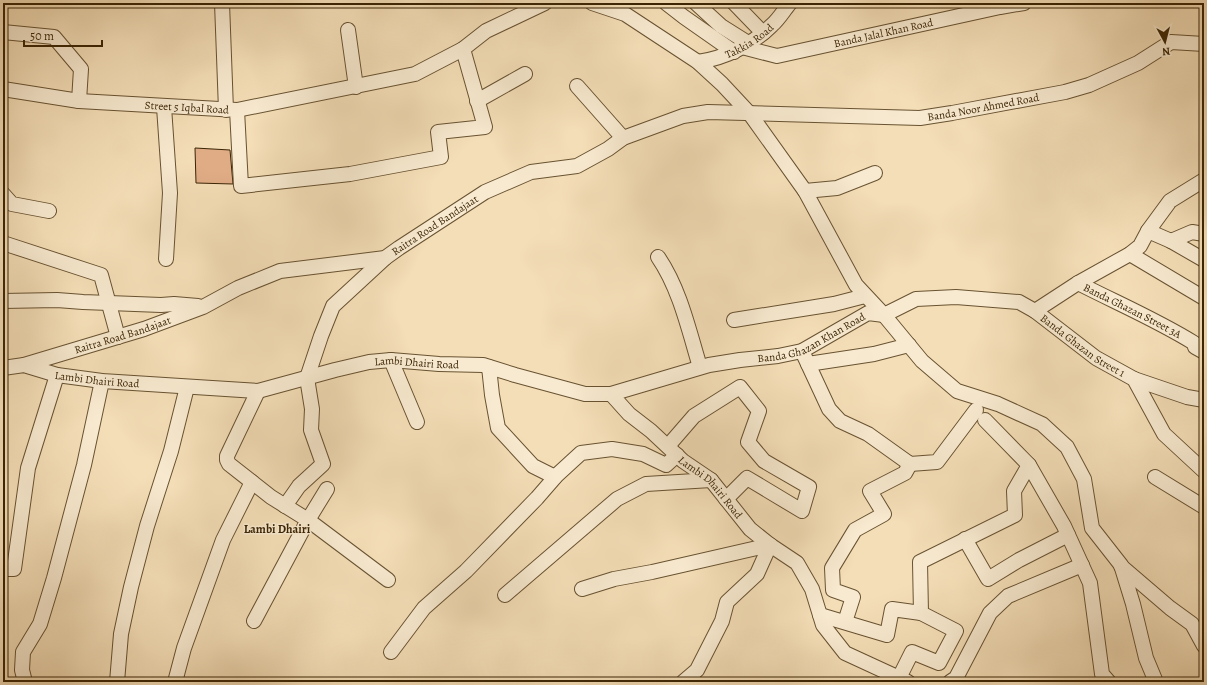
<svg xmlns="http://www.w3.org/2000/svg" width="1207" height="685" font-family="Alegreya,serif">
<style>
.building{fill:#e0ac86;stroke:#3a2404}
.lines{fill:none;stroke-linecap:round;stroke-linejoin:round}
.minor-casing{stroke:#685231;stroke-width:16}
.minor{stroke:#f8ead0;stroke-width:14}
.labels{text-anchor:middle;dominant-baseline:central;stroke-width:3;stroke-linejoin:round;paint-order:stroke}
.street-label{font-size:11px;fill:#3a2404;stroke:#f8ead0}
.neighbourhood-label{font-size:12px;font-weight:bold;fill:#3a2404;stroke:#f8ead0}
</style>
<rect width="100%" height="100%" fill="#f4deb7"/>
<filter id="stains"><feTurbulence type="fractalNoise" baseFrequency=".005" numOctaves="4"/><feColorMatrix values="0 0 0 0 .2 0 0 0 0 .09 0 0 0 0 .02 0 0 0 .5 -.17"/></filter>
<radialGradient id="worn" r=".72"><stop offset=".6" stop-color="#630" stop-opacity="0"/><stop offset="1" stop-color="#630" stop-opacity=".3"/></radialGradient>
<path class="building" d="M195,148L230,150L233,184L196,183Z"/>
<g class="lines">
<defs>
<g id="minor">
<path d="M222,3L226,110"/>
<path d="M592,3L625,14L698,62L722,84L750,114L805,191L856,285L884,315L922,361L957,391L998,404L1042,424L1067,447L1084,479L1092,528L1121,565L1133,604L1146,658L1156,682"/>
<path d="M666,3L684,17L734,52"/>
<path d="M696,3L721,26L748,43"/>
<path d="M734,3L763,33"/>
<path d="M348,30L356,87"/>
<path d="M3,32L54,37L81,69L79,101"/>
<path id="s1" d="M742,47L777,56L1000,7L1024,3"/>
<path id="s2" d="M698,62C725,58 752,45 772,25C779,19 784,10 790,3"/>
<path d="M577,86L623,138"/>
<path id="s3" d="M3,89L79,101L237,110L241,186L350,174L441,157L438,132L485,127L463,49"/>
<path d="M477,101L525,74"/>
<path d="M164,107L170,193L166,259"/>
<path d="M237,110L415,74L463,49L486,31L545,3"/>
<path d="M805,191L837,188L875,173"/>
<path d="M3,194L12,204L49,211"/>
<path d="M1148,231L1171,241L1204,260"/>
<path d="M1171,241L1192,232L1204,234"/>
<path d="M3,243L101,275L118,337"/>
<path d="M1130,254L1204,298"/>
<path d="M658,257C680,289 689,331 700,367"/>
<path id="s4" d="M1078,283C1117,303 1157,320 1194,343L1195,347L1204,352"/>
<path d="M3,301L57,300L83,302L161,305L174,304L198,306"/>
<path id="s5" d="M1035,311L1096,358L1134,379L1164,434L1204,471"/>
<path d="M734,320L834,304L865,296"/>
<path d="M802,351L829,409L840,421L868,434L910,464L937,462L976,410"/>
<path d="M391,360L417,422"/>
<path d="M808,364L874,354L909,345"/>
<path id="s6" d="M24,365L144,329L203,307L238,288L280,271L385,258L399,248L485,192L531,172L577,166L608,149L623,138L683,116L708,112L920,118L952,113L1065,92L1089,85L1138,63L1171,42L1204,44"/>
<path d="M489,367L492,395L498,428L533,466L555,477"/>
<path id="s7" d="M3,368L24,365L57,375L102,381L258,391L335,370L369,362L391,360L439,364L483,365L515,375L585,394H611L709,365L740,360L778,356L802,351L868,313L884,315L916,299L956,297L1019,302L1035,311L1078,283L1130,254L1140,246L1148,231L1170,201L1204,180"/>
<path d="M1134,379L1187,397L1204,400"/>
<path d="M258,391L227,456V460L229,464L271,497L308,520L388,580"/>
<path id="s8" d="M611,394L629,414L651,431L683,461L711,480L750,529L770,545L797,563L812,589L823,625L845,653L908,682"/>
<path d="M985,420L1029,465L1064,526L1090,583L1102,674L1109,682"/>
<path d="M668,446L694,416L740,387L759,411L748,442L764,461L809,487L802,511L747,478L726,499"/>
<path d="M1155,477L1204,507"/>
<path d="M285,506L299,486L323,464L311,430L312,409L307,378L321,336L333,306L385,258"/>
<path d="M965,539L988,579L1019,560L1068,535"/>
<path d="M1121,566L1170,608L1192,624L1204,646"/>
<path d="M3,569H14L28,468L57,375"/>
<path d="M582,589L614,579L652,572L770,545"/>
<path d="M505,595L617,499L646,484L711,480"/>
<path d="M820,615L887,635L892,609L921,613"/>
<path d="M254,621L308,520L327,489"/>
<path d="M845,622L853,597L833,590L832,568L855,530L884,514L870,491L905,473L910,464"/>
<path d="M391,652L424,608L466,571L537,498L557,475L581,453L612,449L643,454L666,465L677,455"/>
<path d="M899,678L912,652L939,663L956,631L921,613L920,562L1015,515L1014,491L1029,465"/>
<path d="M25,682L22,670L23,652L40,624L54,578L84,465L102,381"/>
<path d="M117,682L121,634L131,587L147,526L171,451L187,387"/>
<path d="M175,682L184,648L223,540L252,482"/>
<path d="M683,682L697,670L722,621L727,602L757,574L770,545"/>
<path d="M950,682L956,678L990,613L1008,596L1082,565"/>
</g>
</defs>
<use href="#minor" class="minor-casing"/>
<use href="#minor" class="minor"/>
</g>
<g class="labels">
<g class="street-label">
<text stroke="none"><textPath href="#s1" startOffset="145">Banda Jalal Khan Road</textPath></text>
<text stroke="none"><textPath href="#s2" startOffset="56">Takkia Road</textPath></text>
<text stroke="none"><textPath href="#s6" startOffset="1015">Banda Noor Ahmed Road</textPath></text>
<text stroke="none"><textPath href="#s3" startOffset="185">Street 5 Iqbal Road</textPath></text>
<text stroke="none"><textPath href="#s6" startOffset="439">Raitra Road Bandajaat</textPath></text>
<text stroke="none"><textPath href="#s4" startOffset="61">Banda Ghazan Street 3A</textPath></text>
<text stroke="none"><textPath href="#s6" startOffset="103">Raitra Road Bandajaat</textPath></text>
<text stroke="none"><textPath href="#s7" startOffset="828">Banda Ghazan Khan Road</textPath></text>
<text stroke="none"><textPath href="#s5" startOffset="59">Banda Ghazan Street 1</textPath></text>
<text stroke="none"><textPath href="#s7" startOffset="420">Lambi Dhairi Road</textPath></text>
<text stroke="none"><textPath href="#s7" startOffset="96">Lambi Dhairi Road</textPath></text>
<text stroke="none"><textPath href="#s8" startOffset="137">Lambi Dhairi Road</textPath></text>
</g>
<g class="neighbourhood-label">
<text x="277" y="529">Lambi Dhairi</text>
</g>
</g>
<rect width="1207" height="685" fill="none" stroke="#f4deb7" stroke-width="16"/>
<rect x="4" y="4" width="1199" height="677" fill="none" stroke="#3a2404" stroke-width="2"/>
<rect x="8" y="8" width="1191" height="669" fill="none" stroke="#3a2404"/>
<g transform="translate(1165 42) rotate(173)" stroke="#f8ead0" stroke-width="3" paint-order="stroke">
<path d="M0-3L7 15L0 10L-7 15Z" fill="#3a2404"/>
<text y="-6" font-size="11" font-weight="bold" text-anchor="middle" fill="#3a2404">N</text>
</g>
<path d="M24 40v6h78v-6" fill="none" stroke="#3a2404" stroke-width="2"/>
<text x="30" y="40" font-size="12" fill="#3a2404" stroke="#f8ead0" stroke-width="3" paint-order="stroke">50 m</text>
<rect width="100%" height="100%" filter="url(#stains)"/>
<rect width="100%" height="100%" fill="url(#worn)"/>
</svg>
